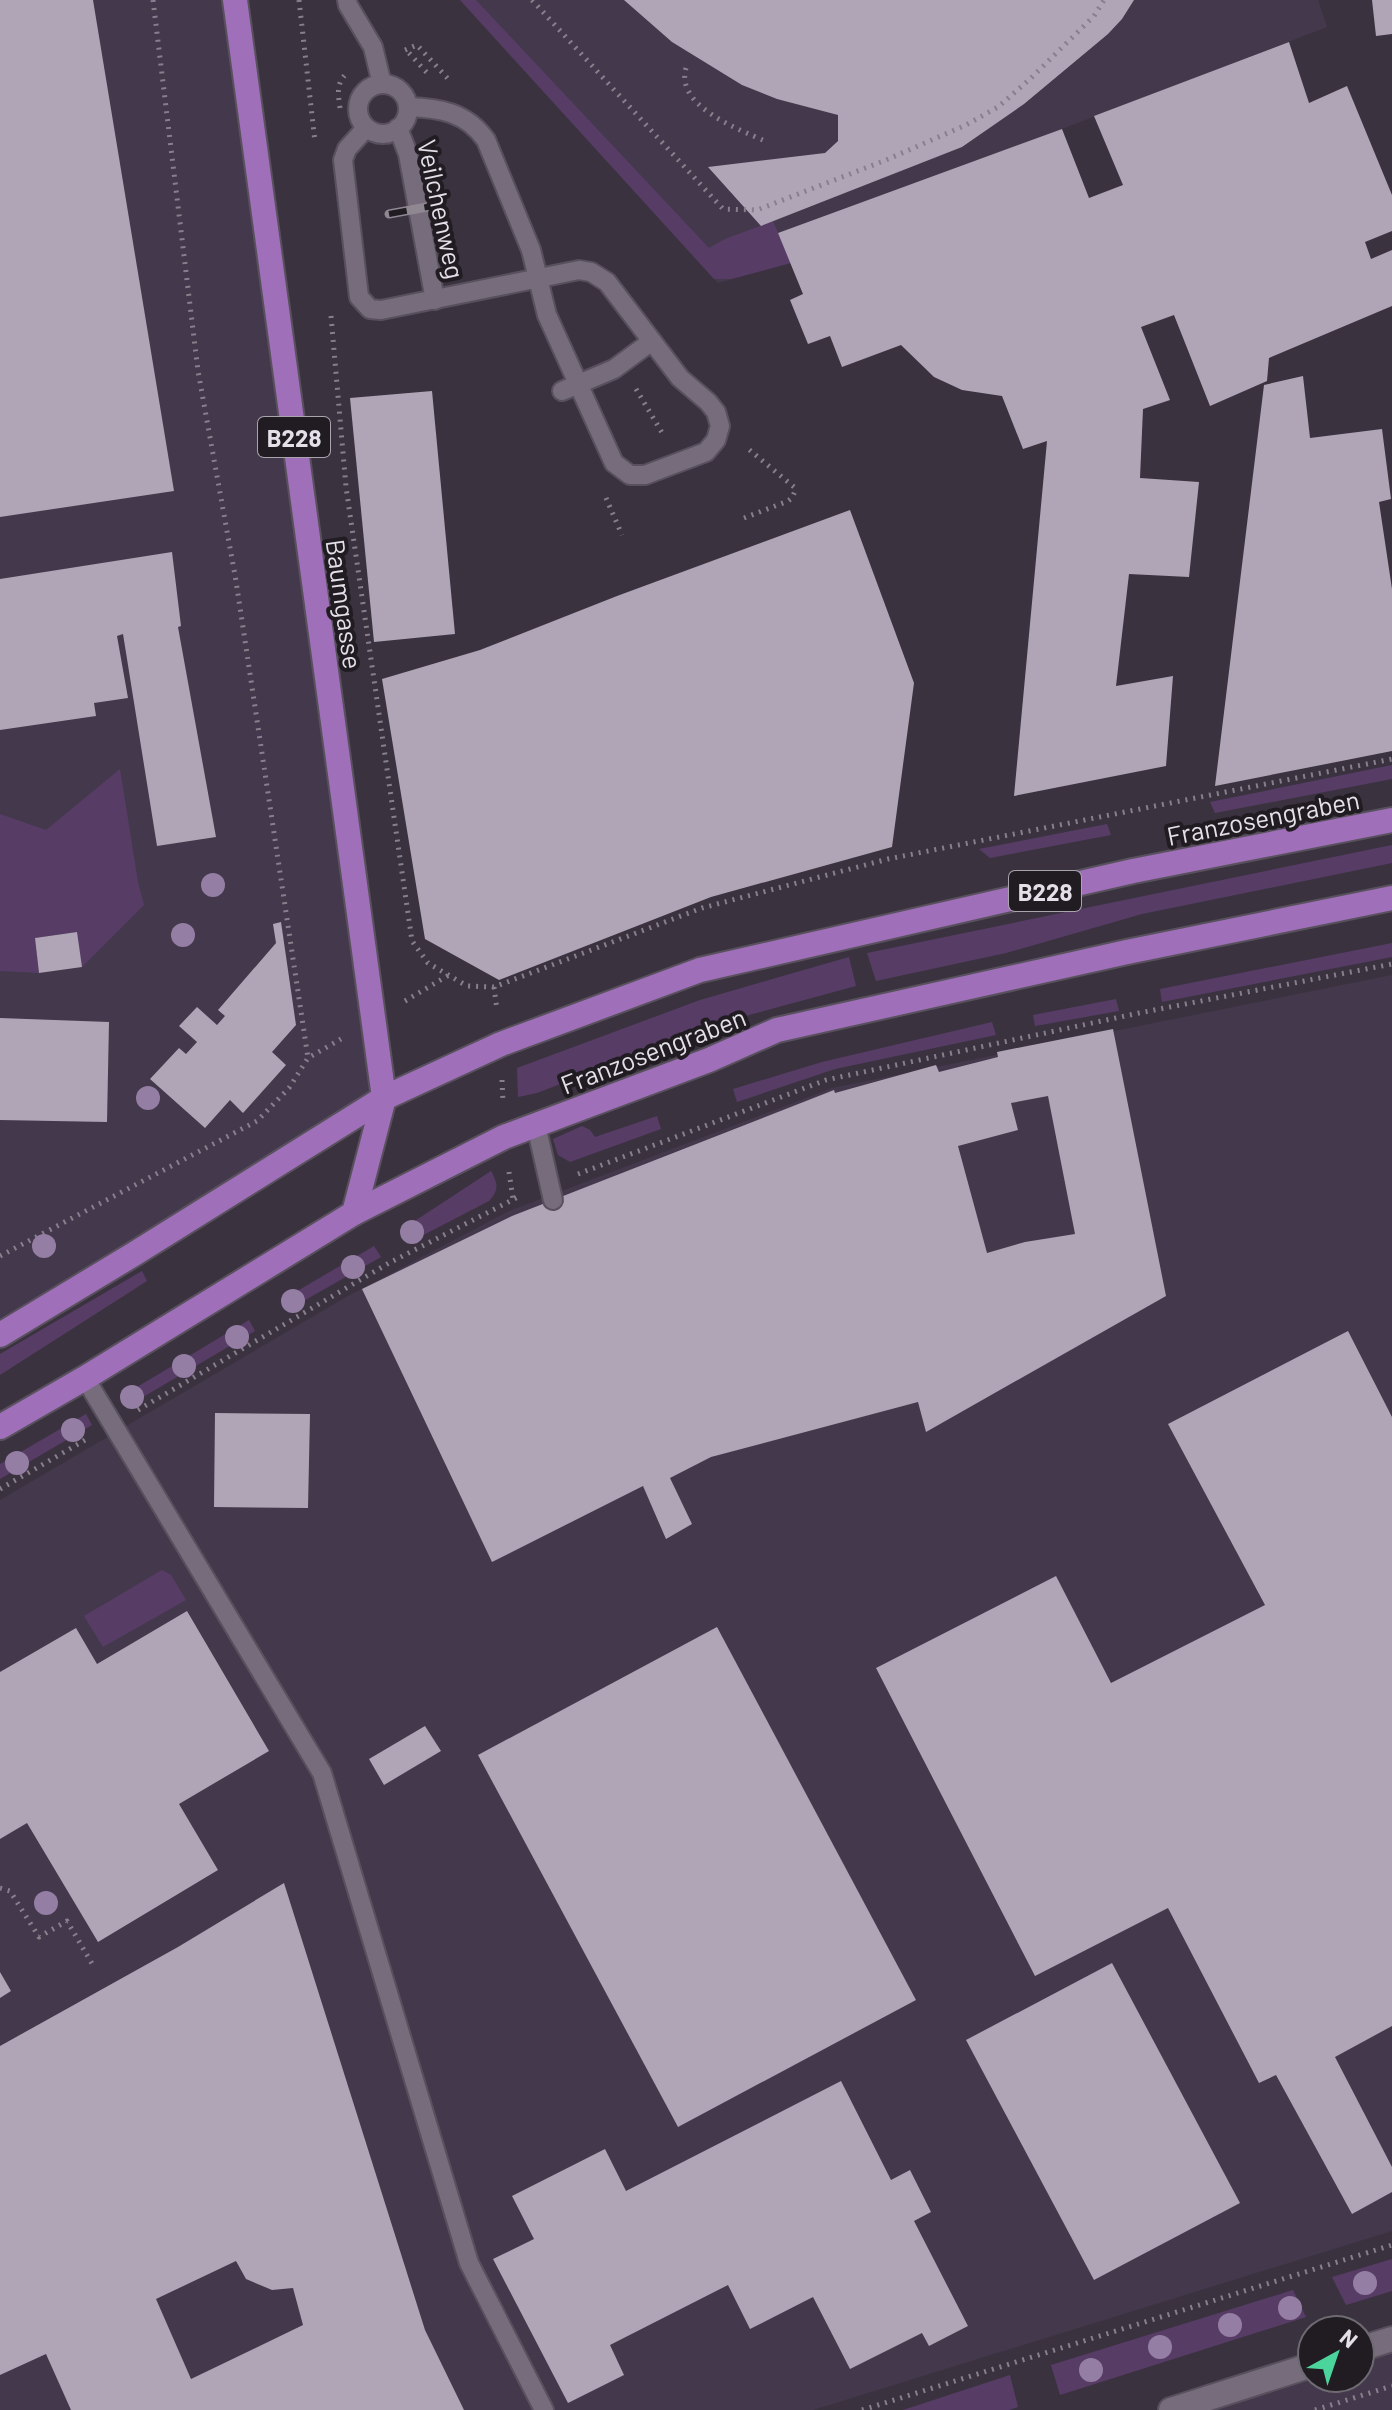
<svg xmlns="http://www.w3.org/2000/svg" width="1392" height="2410" font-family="Barlow,sans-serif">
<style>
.built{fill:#44384c}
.green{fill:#573d66}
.building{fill:#afa5b6;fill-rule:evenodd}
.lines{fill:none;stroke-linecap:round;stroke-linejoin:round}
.service-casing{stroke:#58515d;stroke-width:22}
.tertiary-casing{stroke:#58515d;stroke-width:28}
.primary-casing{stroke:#58515d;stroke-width:28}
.path{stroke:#87808c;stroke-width:5;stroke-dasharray:2 6;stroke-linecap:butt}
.service{stroke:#766c7c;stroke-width:18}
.tertiary{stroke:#766c7c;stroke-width:24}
.primary{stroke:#9f6fb9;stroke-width:24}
.rail-casing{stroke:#8f8893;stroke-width:9}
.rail{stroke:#201c22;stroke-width:6;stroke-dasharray:18;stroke-linecap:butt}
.tree{fill:#957ea4}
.labels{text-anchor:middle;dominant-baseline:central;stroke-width:8;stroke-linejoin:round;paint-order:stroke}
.shield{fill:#201c22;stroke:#a9a4ad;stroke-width:2}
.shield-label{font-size:24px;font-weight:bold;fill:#e4dfe8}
.street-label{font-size:26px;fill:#e4dfe8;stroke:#201c22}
</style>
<rect width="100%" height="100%" fill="#3b3240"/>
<g class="built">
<path d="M0,0H235L384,1098L0,1335Z"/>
<path d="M460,0H1318L1327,27L1062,129L778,233L791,263L718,283Z"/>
<path d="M1392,975V2231L813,2410H0V1500L348,1296L509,1211L832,1088Z"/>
<path d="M1392,2339V2410H1171L1312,2365V2378H1360V2349Z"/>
</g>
<g class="green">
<path d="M460,0H476L709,248L725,239L773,221L791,263L731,279H714Z"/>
<path d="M1392,765V779L1215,813L1210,802Z"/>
<path d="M120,769L138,882L144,905L82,967L76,932L35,938L39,973L0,971V814L46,830Z"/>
<path d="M1107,824L1111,835L990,858L979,849Z"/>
<path d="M1392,845V863L1142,914L1006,953L876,981L867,953Z"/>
<path d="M1392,943V957L1162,1002L1160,989Z"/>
<path d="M849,957L856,986L716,1024L537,1093L518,1097L517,1068L700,1000Z"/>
<path d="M1116,999L1119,1011L1035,1026L1033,1015Z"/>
<path d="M992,1022L996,1035L835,1069L737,1102L733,1089L822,1062Z"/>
<path d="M657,1116L661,1129L570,1162L558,1155L553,1139L582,1126L590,1130L595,1137Z"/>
<path d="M491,1171C498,1184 499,1190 489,1201L408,1243L401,1237V1230Z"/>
<path d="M374,1246L381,1257L293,1307L287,1297Z"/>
<path d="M142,1271L147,1281L0,1375V1354Z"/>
<path d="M249,1320L255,1331L128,1406L122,1396Z"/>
<path d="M86,1414L92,1425L0,1479V1464Z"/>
<path d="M162,1570L171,1575L186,1600L103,1647L84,1616Z"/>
<path d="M1392,2259V2291L1346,2305L1332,2277Z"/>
<path d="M1293,2290L1306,2317L1060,2395L1051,2365Z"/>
<path d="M1010,2375L1018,2407L1009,2410H903Z"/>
</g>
<g class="building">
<path d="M0,0H93L174,491L0,517Z"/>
<path d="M624,0H1134L1122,19L1108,34L1024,104L962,147L761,226L708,167L825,153L838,141V115L777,99L742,85L672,42Z"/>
<path d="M1372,0H1392V34L1376,36Z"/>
<path d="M1289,42L1309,103L1347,86L1392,195V231L1365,242L1371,259L1392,250V306L1269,358L1267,381L1210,406L1174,315L1141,327L1170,400L1143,409L1140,478L1199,482L1189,577L1129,574L1116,686L1173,676L1166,766L1014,796L1047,441L1023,449L1002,396L962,390L934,377L901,345L842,367L830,336L808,344L790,300L803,294L778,233L1062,129L1089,198L1123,185L1094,116Z"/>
<path d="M1303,376L1310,438L1382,429L1391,499L1379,502L1392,589V751L1215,786L1264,385Z"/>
<path d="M432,391L455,634L374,642L350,398Z"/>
<path d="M850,510L914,683L892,847L711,897L499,980L425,939L382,679L480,650L617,596Z"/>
<path d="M172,552L181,626L178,627L216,837L157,846L123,634L117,636L128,698L94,703L96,716L0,730V579Z"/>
<path d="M281,922L296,1025L272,1052L286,1065L243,1113L230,1100L205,1128L150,1079L179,1048L186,1054L197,1042L179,1026L197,1007L217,1025L225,1016L218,1010L276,943L273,924Z"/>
<path d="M77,932L82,967L39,973L35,938Z"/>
<path d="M0,1018L109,1022L107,1122L0,1120Z"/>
<path d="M1113,1029L1166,1296L926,1432L918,1402L711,1457L670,1478L692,1524L666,1539L643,1486L492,1562L362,1289L512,1216L834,1090L835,1093L936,1065L939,1072L998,1057L997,1052ZM1048,1096L1075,1234L1025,1242L987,1253L958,1146L1018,1130L1011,1103Z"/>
<path d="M1348,1331L1392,1417V2026L1335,2057L1392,2167V2192L1352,2214L1276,2075L1259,2083L1168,1908L1035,1976L876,1668L1056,1576L1111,1683L1265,1605L1168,1424Z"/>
<path d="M215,1413L310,1414L308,1508L214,1507Z"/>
<path d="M187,1611L269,1751L179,1804L218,1870L98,1942L27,1823L0,1839V1672L76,1628L97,1664Z"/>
<path d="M717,1627L916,2000L678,2127L478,1755Z"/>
<path d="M425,1726L441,1751L384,1785L369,1759Z"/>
<path d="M284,1883L425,2330L464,2410H71L46,2354L0,2375V2046L178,1947ZM236,2261L246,2279L272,2290L293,2288L303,2325L191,2379L156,2299Z"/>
<path d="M1112,1963L1240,2203L1094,2280L966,2040Z"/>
<path d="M0,1972L11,1991L0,1998Z"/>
<path d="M841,2081L891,2180L910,2170L931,2212L914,2221L968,2326L929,2346L922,2333L850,2369L813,2297L750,2329L728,2285L610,2345L624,2375L568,2403L493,2259L534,2239L512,2196L605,2149L626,2191Z"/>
</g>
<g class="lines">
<defs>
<g id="service">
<path d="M347,0L348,5L373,47L382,84"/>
<circle cx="383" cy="109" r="25"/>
<path d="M366,128L347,149L343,160L359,297L370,309L381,310L579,270L591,272L607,282L680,378L708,402L716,412L720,426L716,440L706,452L645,475H630L614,463L547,315L531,250L486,140C466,112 440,108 408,107"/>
<path d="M398,128L408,154L435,300"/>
<path d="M562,391L614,369L652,341"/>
<path d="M536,1125L553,1200"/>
<path d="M85,1378L322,1773L469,2263L544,2410"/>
</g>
<g id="tertiary">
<path d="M1360,2349L1392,2339"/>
<path d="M1171,2410L1312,2365"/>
</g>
<g id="primary">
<path d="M235,0L384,1098L354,1213"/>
<path d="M0,1335L134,1254L384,1098L501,1044L700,970L1133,871L1392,820"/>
<path d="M0,1427L85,1378L354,1213L504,1137L709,1060L777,1030L1127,952L1392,898"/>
</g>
</defs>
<use href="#service" class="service-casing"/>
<use href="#tertiary" class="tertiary-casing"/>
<use href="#primary" class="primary-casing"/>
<g class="path">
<path d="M153,0L198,371L236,581L308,1058"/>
<path d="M299,0L315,142"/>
<path d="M532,0L723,209L757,210L886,160L966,125L998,107L1030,79L1094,16L1104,0"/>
<path d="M405,50L417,45L450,81"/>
<path d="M409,53L429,75"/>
<path d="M686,68C675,106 738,129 765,141"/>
<path d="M340,108C338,94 336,83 347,73"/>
<path d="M331,316L346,487L412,941L428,963L467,986L494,987L702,908L888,859L1392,759"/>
<path d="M636,389L664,436"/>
<path d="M606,498L622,535"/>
<path d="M744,518L788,501L792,498L795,491L794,487L746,447"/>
<path d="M494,987L497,1010"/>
<path d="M405,1001L449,975"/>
<path d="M502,1080L503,1102"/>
<path d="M509,1172L513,1199"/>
<path d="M578,1174L826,1080L1139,1013L1392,964"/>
<path d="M0,1256L257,1121L289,1088L308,1058L341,1039"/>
<path d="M138,1410L389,1263L520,1196"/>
<path d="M0,1489L87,1439"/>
<path d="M0,1888L10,1891L39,1937L67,1921L94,1967"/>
<path d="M862,2410L1392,2245"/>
<path d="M1315,2410L1392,2386"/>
</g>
<use href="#service" class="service"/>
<use href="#tertiary" class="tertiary"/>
<use href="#primary" class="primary"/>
<defs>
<path id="rail" d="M389,214L438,205"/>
</defs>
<use href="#rail" class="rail-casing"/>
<use href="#rail" class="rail"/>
</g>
<g class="tree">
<circle cx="213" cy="885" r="12"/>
<circle cx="183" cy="935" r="12"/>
<circle cx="148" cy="1098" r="12"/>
<circle cx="412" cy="1232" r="12"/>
<circle cx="44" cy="1246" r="12"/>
<circle cx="353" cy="1267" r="12"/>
<circle cx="293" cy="1301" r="12"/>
<circle cx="237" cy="1337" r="12"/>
<circle cx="184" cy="1366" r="12"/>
<circle cx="132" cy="1397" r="12"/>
<circle cx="73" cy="1430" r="12"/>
<circle cx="17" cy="1463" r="12"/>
<circle cx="46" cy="1903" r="12"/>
<circle cx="1365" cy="2283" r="12"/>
<circle cx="1290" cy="2308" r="12"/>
<circle cx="1230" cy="2325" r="12"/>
<circle cx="1160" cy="2347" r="12"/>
<circle cx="1091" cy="2370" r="12"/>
</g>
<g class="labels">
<g class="shield">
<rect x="258" y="417" width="72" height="40" rx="6"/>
<rect x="1009" y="871" width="72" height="40" rx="6"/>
</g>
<g class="shield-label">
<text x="294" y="437">B228</text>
<text x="1045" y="891">B228</text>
</g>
<g class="street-label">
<text transform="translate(442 209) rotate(78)">Veilchenweg</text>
<text transform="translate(345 604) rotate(82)">Baumgasse</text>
<text transform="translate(1263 817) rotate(-11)">Franzosengraben</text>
<text transform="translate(653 1050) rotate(-21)">Franzosengraben</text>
</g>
</g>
<g transform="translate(1336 2354) rotate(40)"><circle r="38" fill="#201c22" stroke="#6e6a71" stroke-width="2"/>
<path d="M0-6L14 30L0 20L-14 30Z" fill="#4bd49b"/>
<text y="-12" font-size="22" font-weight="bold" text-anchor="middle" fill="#e4dfe8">N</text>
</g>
</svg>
